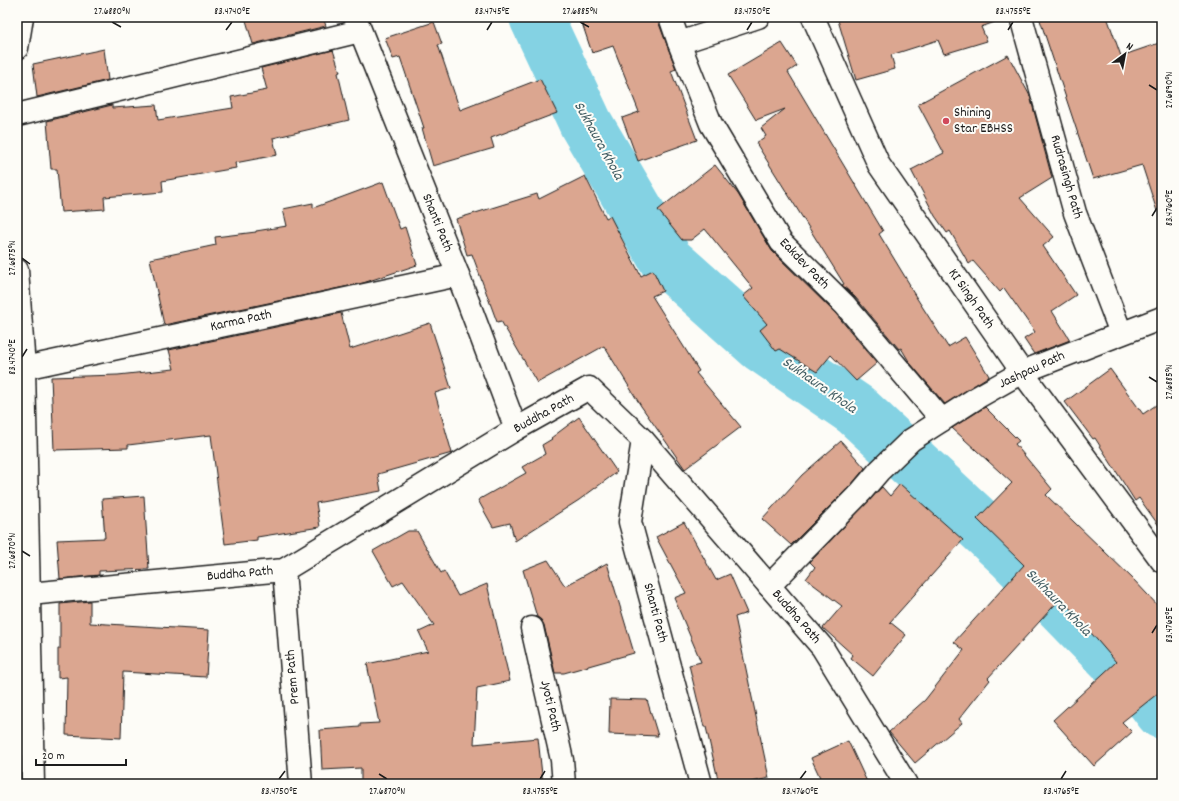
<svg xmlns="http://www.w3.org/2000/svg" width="1179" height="801" font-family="Dekko,sans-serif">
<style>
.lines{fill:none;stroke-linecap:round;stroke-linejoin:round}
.river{stroke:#84d2e3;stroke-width:54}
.building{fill:#dba690;stroke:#1c1c1c}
.minor-casing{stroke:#1c1c1c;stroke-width:25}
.tertiary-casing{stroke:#1c1c1c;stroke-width:25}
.minor{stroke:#fdfcf7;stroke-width:22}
.tertiary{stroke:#fdfcf7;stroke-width:22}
.ticks{fill:none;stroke:#1c1c1c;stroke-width:1.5}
.poi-dot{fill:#d1495b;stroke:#fdfcf7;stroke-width:1.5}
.labels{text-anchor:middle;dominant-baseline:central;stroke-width:4;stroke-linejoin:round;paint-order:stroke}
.poi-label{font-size:14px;fill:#1c1c1c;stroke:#fdfcf7;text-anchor:start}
.street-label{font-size:14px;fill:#1c1c1c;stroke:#fdfcf7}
.water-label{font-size:15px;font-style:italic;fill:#405c62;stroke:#fdfcf7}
.neatline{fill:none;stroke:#1c1c1c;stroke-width:1.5}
.ticks-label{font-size:10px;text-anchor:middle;fill:#1c1c1c}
</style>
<rect width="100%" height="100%" fill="#fdfcf7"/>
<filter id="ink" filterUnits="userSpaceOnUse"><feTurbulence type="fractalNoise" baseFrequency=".025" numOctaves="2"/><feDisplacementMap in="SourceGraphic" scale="8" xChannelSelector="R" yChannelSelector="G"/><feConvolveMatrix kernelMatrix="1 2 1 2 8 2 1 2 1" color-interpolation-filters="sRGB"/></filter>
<g filter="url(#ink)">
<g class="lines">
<path class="river" d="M536,17L586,124L666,260L761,345L856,410L1012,555L1153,700L1162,712"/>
</g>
<g class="building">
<path d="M245,17H323L326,26L253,44Z"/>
<path d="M580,17H658V21L676,69L671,71L697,140L638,161L622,118L639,112L613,46L592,53Z"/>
<path d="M837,17H994L995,22L981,27L987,41L944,54L938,40L891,55L895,69L856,80Z"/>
<path d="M1039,17H1107L1121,56L1162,42V210L1157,211L1142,165L1093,179Z"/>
<path d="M434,22L442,44L438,45L460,110L540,79L557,113L491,138L494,148L433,166L422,128H424L400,57L393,59L385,38Z"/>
<path d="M782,43L797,66L788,72L883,231L879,234L910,285L909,286L948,347L965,337L989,376L945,404L910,363L901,348L899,349L855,297L842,285L844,284L756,143L766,136L761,128L785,109L756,120L728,75Z"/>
<path d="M104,49L108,80L37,97L33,64Z"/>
<path d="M333,50L340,72L338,73L349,120L273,138L277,155L235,163L236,168L162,181L163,192L104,197L105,209L61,212L57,169H51L47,121L112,105V108L156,105L158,120L233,108L231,97L267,90L261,68Z"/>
<path d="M1008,55L1030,96L1052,178L1020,198L1054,237L1043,246L1076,295L1052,311L1070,340L1034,354L1024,339L1035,332L1004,288L1000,292L973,261L969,264L950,231L947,233L935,216L911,170L944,153L918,104Z"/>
<path d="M715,165L738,194L772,251L836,314L877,363L856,381L831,355L817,372L780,349L776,351L760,330L767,324L743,296L753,288L705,229L691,240H682L658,210Z"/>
<path d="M585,176L606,218L610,216L641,276L653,270L663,291L652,296L699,371L696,373L741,427L685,469L641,406L604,346L537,383L501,321L497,322L472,254L467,255L456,219L537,194L539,199Z"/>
<path d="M383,182L400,229L405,227L417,265L363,283L164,325L150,259L216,245L215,237L256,232V231L287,226L283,209L313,203V208Z"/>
<path d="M341,313L350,349L430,323L451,388L435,393L452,453L378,474L381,491L316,503L320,527L257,537V540L225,544L211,435L128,445V448L54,450L51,377L118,375L174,369L169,350Z"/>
<path d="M1110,369L1143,414L1162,401V530L1139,498L1135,501L1095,438L1093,439L1065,402Z"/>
<path d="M985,407L1019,441L1015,444L1052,489L1046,495L1133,579L1162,610V690L1122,722L1132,732L1094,766L1053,720L1116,662L1061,598L988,678L990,680L959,719L962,723L915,763L889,732L925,700L964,650L954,642L1024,565L977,519L1012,483L952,428Z"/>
<path d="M579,417L617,472L579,500L515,541L510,523L493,527L478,500L526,473L522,467L545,454L542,445L552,439L551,438Z"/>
<path d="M841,441L865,468L852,484L791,545L762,519L802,475Z"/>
<path d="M900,484L963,540L890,622L906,635L873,676L851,658L853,655L823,628L842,606L806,579L815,567L810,562L882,487L890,496Z"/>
<path d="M144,496L149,569L99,571V575L60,579L57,540L105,538L102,499Z"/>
<path d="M684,522L716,580L730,574L747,613L735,617L769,778L743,784H719L706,727H704L689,665L701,662L674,598L686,593L656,537Z"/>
<path d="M408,531H417L441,573L444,571L458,596L487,584L510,681L477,688L474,744L538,738L543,784H361V768L322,770L320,730L360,727V724L379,723L367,664L428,651L419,632L434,625L403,581L393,586L373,551Z"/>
<path d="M548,560L565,586L607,563L634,653L564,673H555L544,625L541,620L537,617L523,570Z"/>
<path d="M90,601V623L209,630L206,677L123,672L121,738L66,735L67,677L58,678V649H60V604Z"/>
<path d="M610,699L647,700L658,736L609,734Z"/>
<path d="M848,741L868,784H823L811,758Z"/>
</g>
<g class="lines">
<defs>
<g id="minor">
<path d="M355,17L458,275L516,429"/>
<path d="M670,17L679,43L758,17"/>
<path d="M813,17L879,165L1022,372L1162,561"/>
<path d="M1021,17L1075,213L1121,333"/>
<path d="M679,43L711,124L781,242L845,305L942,420"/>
<path d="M17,115L360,31"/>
<path d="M24,368L458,275"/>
<path d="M643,440L630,522L701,784"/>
<path d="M284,570L301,784"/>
<path d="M769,586L861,492L879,471L911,440L978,397L1022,372L1162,318"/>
<path d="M29,594L284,570L516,429L589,388L643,440L822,647L906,784"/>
<path d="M532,628L562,760L564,784"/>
</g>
<g id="tertiary">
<path d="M17,48L22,17"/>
<path d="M17,270L24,368L33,784"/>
</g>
</defs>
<use href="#minor" class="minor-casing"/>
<use href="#tertiary" class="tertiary-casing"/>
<use href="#minor" class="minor"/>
<use href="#tertiary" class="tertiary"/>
</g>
</g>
<path class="ticks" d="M112,22L121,27M580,22L589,27M226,30L232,22M487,30L492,22M747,30L752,22M1008,30L1013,22M1149,85L1157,90M1152,216L1157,208M22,258L30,264M22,357L27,349M1149,377L1157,382M22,551L30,556M1152,633L1157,625M379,774L387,779M279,779L285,771M540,779L545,771M800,779L806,771M1061,779L1066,771"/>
<circle class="poi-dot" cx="946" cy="121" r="4"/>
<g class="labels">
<g class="poi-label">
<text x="954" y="113">Shining<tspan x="954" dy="16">Star EBHSS</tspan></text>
</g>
<g class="street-label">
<text transform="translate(1066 177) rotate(74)">Rudrasingh Path</text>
<text transform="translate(437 223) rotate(68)">Shanti Path</text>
<text transform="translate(804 264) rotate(46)">Eakdev Path</text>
<text transform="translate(971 299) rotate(55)">KI Singh Path</text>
<text transform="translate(241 321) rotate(-12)">Karma Path</text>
<text transform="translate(1032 370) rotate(-25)">Jashpau Path</text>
<text transform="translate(544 414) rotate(-29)">Buddha Path</text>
<text transform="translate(240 574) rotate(-5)">Buddha Path</text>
<text transform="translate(655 613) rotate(75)">Shanti Path</text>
<text transform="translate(796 617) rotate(49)">Buddha Path</text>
<text transform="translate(293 677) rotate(-95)">Prem Path</text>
<text transform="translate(550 706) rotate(77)">Jyoti Path</text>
</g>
<g class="water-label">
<text transform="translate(598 141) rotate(61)">Sukhaura Khola</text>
<text transform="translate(819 386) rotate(35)">Sukhaura Khola</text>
<text transform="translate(1058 603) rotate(46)">Sukhaura Khola</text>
</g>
</g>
<rect width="1179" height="801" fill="none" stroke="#fdfcf7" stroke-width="44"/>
<g transform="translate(1125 54) rotate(32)" stroke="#fdfcf7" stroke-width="3" paint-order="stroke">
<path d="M0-3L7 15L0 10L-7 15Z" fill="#1c1c1c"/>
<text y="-6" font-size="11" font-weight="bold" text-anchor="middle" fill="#1c1c1c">N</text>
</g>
<path d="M36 759v6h90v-6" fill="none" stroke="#1c1c1c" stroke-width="2"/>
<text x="42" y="759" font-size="12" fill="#1c1c1c" stroke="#fdfcf7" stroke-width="3" paint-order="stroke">20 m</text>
<rect x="22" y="22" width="1135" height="757" class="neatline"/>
<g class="ticks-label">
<text x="112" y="14">27.6880°N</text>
<text x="232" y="14">83.4740°E</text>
<text x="492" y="14">83.4745°E</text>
<text x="580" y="14">27.6885°N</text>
<text x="752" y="14">83.4750°E</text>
<text x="1013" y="14">83.4755°E</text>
<text transform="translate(1168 90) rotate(-90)" y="4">27.6890°N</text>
<text transform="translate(1168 208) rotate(-90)" y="4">83.4760°E</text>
<text transform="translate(11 258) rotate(-90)" y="4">27.6875°N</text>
<text transform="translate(11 357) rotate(-90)" y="4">83.4740°E</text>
<text transform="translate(1168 382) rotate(-90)" y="4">27.6885°N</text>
<text transform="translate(11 551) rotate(-90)" y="4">27.6870°N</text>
<text transform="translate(1168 625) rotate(-90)" y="4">83.4765°E</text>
<text x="279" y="794">83.4750°E</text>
<text x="387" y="794">27.6870°N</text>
<text x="540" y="794">83.4755°E</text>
<text x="800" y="794">83.4760°E</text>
<text x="1061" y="794">83.4765°E</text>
</g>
</svg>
